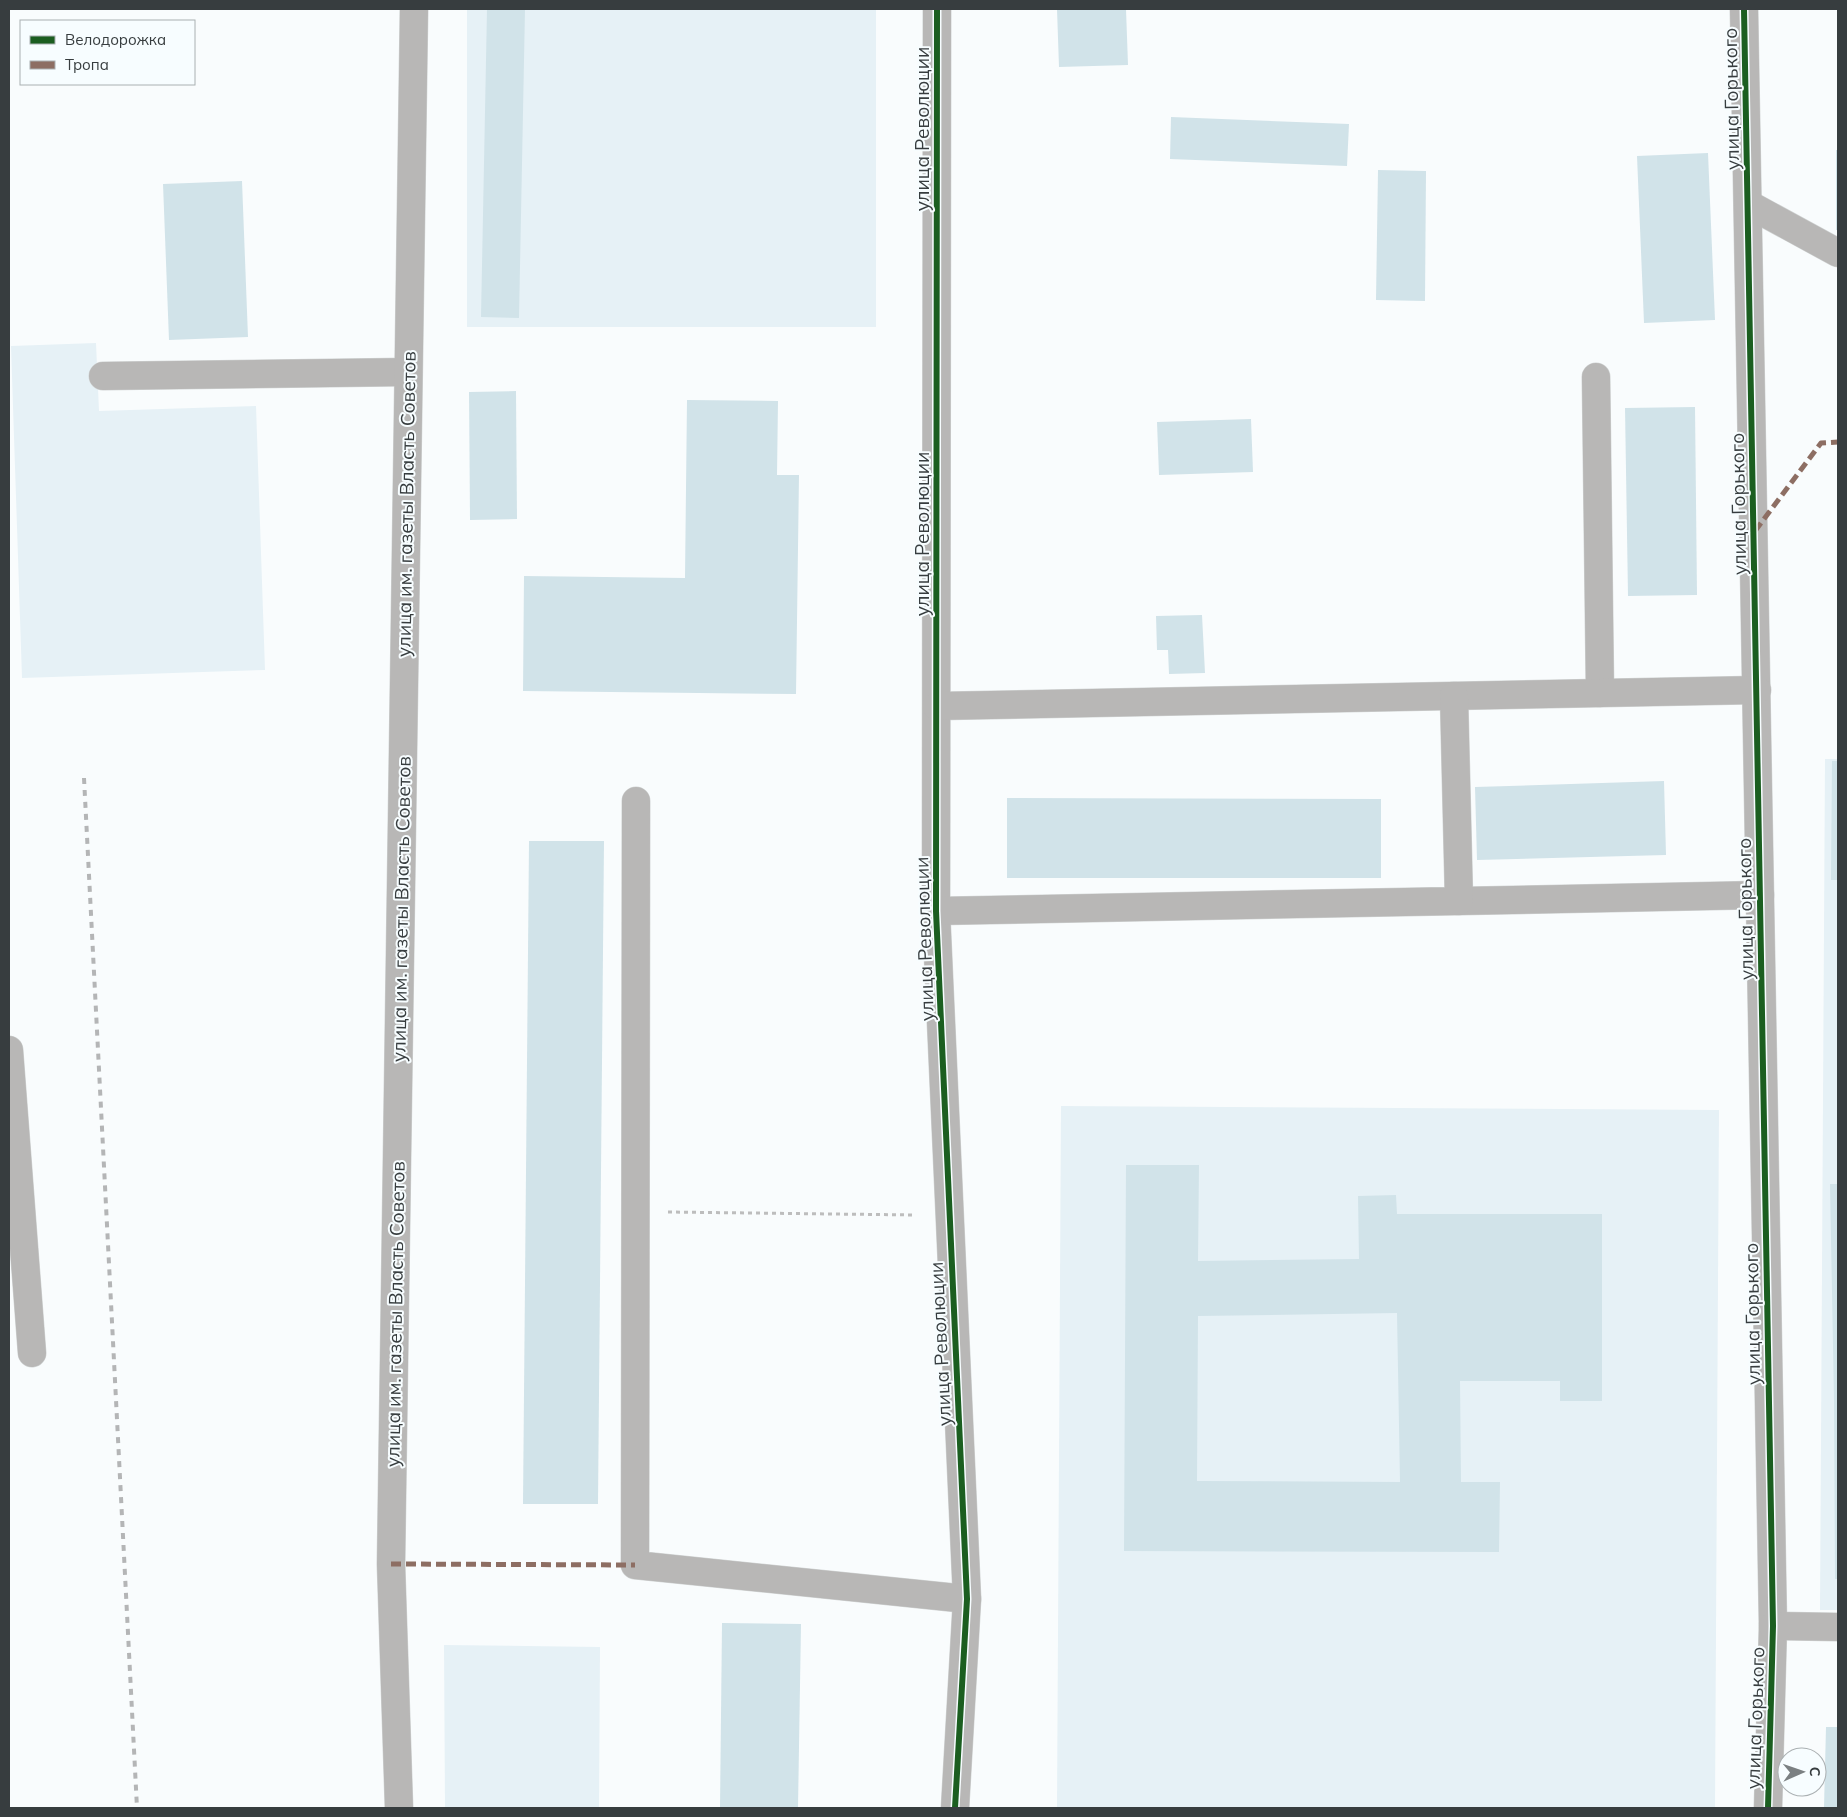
<svg xmlns="http://www.w3.org/2000/svg" width="1847" height="1817" font-family="Mulish,sans-serif">
<style>
.built{fill:#e6f1f6}
.building{fill:#d1e3e9;fill-rule:evenodd}
.lines{fill:none;stroke-linecap:round;stroke-linejoin:round}
.minor-casing{stroke:#d3d6d6;stroke-width:29}
.path{stroke:#bdbdbd;stroke-width:3;stroke-dasharray:4 4;stroke-linecap:butt}
.minor{stroke:#b8b7b6;stroke-width:28}
.rail{stroke:#b4b5b6;stroke-width:4;stroke-dasharray:6 6;stroke-linecap:butt}
.quiet{stroke:#8d6e63;stroke-width:5;stroke-dasharray:10 5;stroke-linecap:butt}
.cycleway-casing{stroke:#f7fdff;stroke-width:9}
.cycleway{stroke:#1b5e20;stroke-width:6}
.labels{text-anchor:middle;dominant-baseline:central;stroke-width:4;stroke-linejoin:round;paint-order:stroke}
.street-label{font-size:19px;fill:#373d3f;stroke:#f7fdff}
</style>
<rect width="100%" height="100%" fill="#f9fcfd"/>
<g class="built">
<rect x="467" y="9" width="409" height="318"/>
<path d="M96,343L99,411L256,406L265,670L22,678L11,346Z"/>
<path d="M1825,759H1838V1610H1820Z"/>
<path d="M1061,1106L1719,1110L1715,1808H1057Z"/>
<path d="M444,1645L600,1647L599,1808H445Z"/>
</g>
<g class="building">
<path d="M487,9H525L519,318L481,317Z"/>
<path d="M1057,9H1126L1128,65L1059,67Z"/>
<path d="M1171,117L1349,124L1347,166L1170,159Z"/>
<rect x="1836" y="150" width="2" height="80"/>
<path d="M1708,153L1715,320L1644,323L1637,156Z"/>
<path d="M1378,170L1426,171L1425,301L1376,300Z"/>
<path d="M242,181L248,337L169,340L163,184Z"/>
<path d="M516,391L517,519L470,520L469,392Z"/>
<path d="M687,400L778,401L777,475H799L796,694L523,691L524,576L685,578Z"/>
<path d="M1695,407L1697,595L1628,596L1625,408Z"/>
<path d="M1251,419L1253,472L1159,475L1157,422Z"/>
<path d="M1202,615L1205,673L1169,674L1168,650H1157L1156,616Z"/>
<path d="M1832,761H1838V880H1831Z"/>
<path d="M1664,781L1666,855L1477,860L1475,787Z"/>
<path d="M1007,798L1381,799V878H1007Z"/>
<path d="M529,841H604L598,1504H523Z"/>
<path d="M1126,1165H1199L1198,1261L1359,1259L1358,1196L1396,1195L1397,1214H1602V1401H1560V1381H1460L1461,1482H1500L1499,1552L1124,1551ZM1397,1313L1400,1482L1197,1481L1198,1316Z"/>
<path d="M1830,1184H1838V1579H1835L1834,1400Z"/>
<path d="M722,1623L801,1624L798,1808H720Z"/>
<path d="M1826,1727H1838V1808H1824Z"/>
</g>
<g class="lines">
<defs>
<g id="minor">
<path d="M937,9L936,911L967,1599L955,1808"/>
<path d="M1744,9L1773,1626L1768,1808"/>
<path d="M1748,204L1838,253"/>
<path d="M103,376L408,372"/>
<path d="M1596,377L1600,693"/>
<path d="M937,706L1757,690"/>
<path d="M636,801L635,1565L967,1599"/>
<path d="M1459,901L1760,895"/>
<path d="M936,911L1459,901L1454,696"/>
<path d="M9,1050L32,1353"/>
<path d="M1773,1626L1838,1627"/>
<path d="M399,1808L391,1564L414,9"/>
</g>
</defs>
<use href="#minor" class="minor-casing"/>
<path class="path" d="M668,1212L916,1215"/>
<use href="#minor" class="minor"/>
<path class="rail" d="M84,778L137,1808"/>
<g class="quiet">
<path d="M1755,531L1821,443L1838,442"/>
<path d="M391,1564L635,1565"/>
</g>
<defs>
<g id="cycleway">
<path d="M937,9L936,911L967,1599L955,1808"/>
<path d="M1744,9L1773,1626L1768,1808"/>
</g>
</defs>
<use href="#cycleway" class="cycleway-casing"/>
<use href="#cycleway" class="cycleway"/>
</g>
<g class="labels">
<g class="street-label">
<text transform="translate(1731 99) rotate(-91)">улица Горького</text>
<text transform="translate(922 129) rotate(-90)">улица Революции</text>
<text transform="translate(406 504) rotate(-89)">улица им. газеты Власть Советов</text>
<text transform="translate(1738 504) rotate(-91)">улица Горького</text>
<text transform="translate(922 534) rotate(-90)">улица Революции</text>
<text transform="translate(401 909) rotate(-89)">улица им. газеты Власть Советов</text>
<text transform="translate(1745 909) rotate(-91)">улица Горького</text>
<text transform="translate(924 939) rotate(-92)">улица Революции</text>
<text transform="translate(395 1314) rotate(-89)">улица им. газеты Власть Советов</text>
<text transform="translate(1752 1314) rotate(-91)">улица Горького</text>
<text transform="translate(940 1344) rotate(-93)">улица Революции</text>
<text transform="translate(1755 1718) rotate(-88)">улица Горького</text>
</g>
</g>
<rect width="1847" height="1817" fill="none" stroke="#373d3f" stroke-width="20"/>
<rect x="20" y="20" width="175" height="65" fill="#f7fdff" stroke="#aab0b2"/>
<rect x="30" y="36" width="25" height="8" fill="#1b5e20" stroke="#aab0b2"/>
<text x="65" y="45" font-size="15" fill="#373d3f">Велодорожка</text>
<rect x="30" y="61" width="25" height="8" fill="#8d6e63" stroke="#aab0b2"/>
<text x="65" y="70" font-size="15" fill="#373d3f">Тропа</text>
<g transform="translate(1802 1772) rotate(88)"><circle r="24" fill="#f7fdff" stroke="#aab0b2"/>
<path d="M0-4L9 19L0 12L-9 19Z" fill="#7b8082"/>
<text y="-8" font-size="14" font-weight="bold" text-anchor="middle" fill="#373d3f">С</text>
</g>
</svg>
